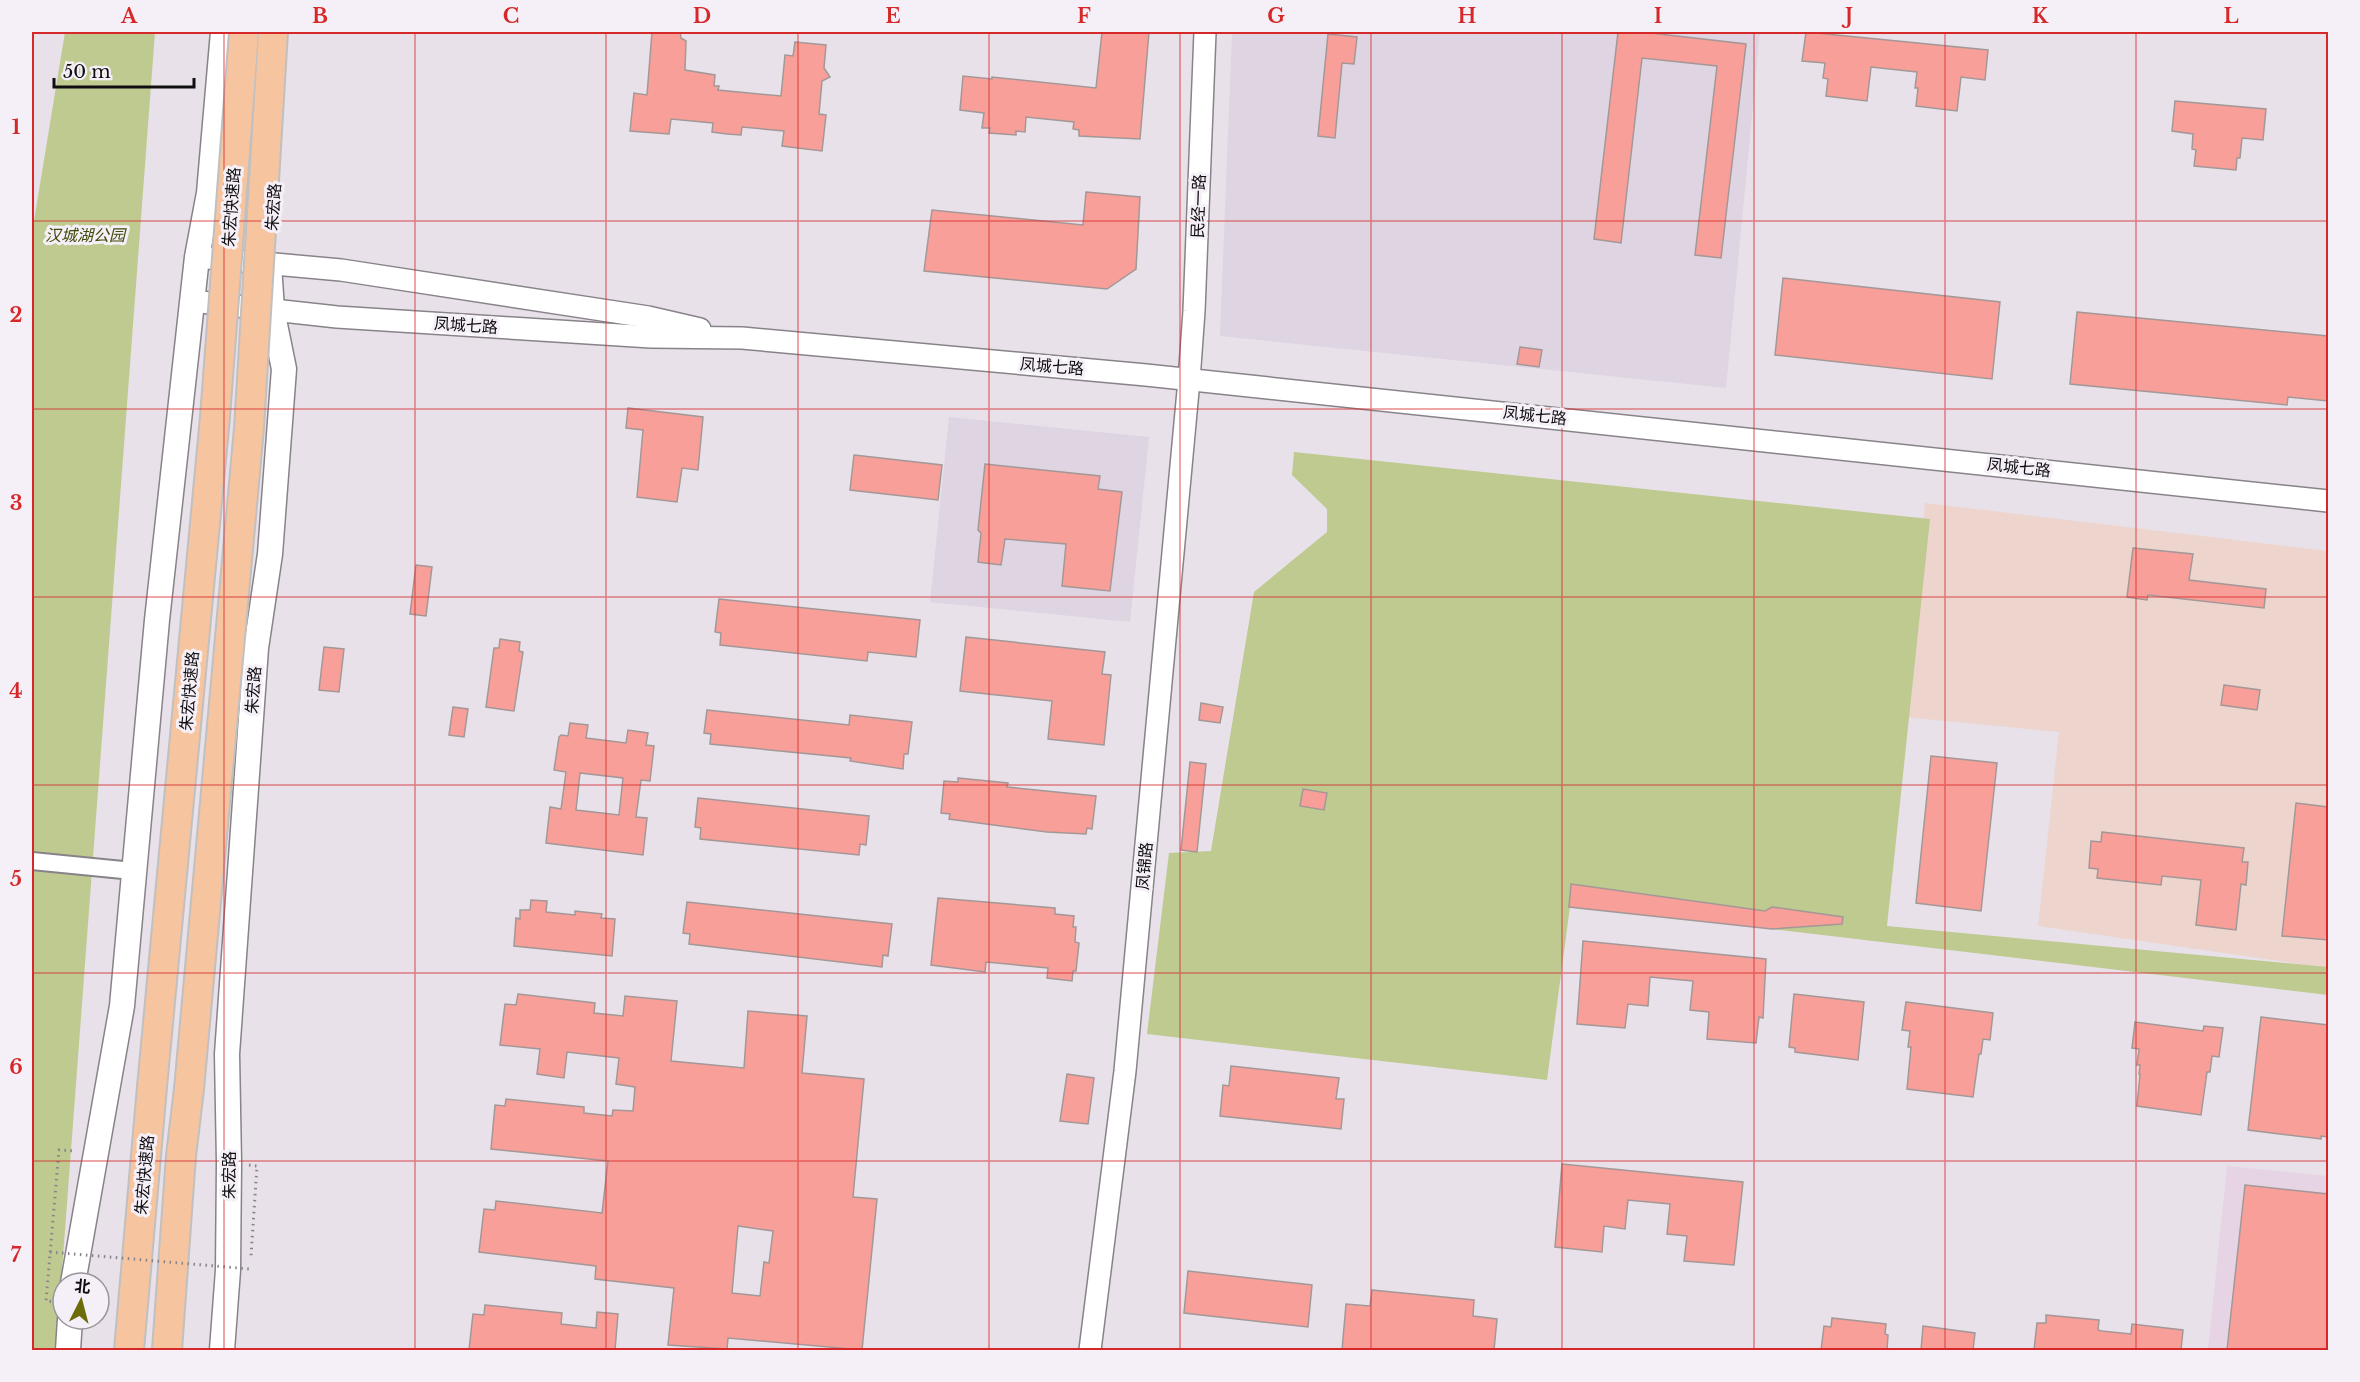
<svg xmlns="http://www.w3.org/2000/svg" width="2360" height="1382" font-family="'Libre Baskerville','Noto Sans SC',serif">
<style>
.commercial{fill:#e6d4e4}
.industrial{fill:#edd4cd}
.built{fill:#dfd4e2}
.green{fill:#beca90}
.building{fill:#f99f99;stroke:#a39897;stroke-width:1.5;fill-rule:evenodd}
.lines{fill:none;stroke-linecap:round;stroke-linejoin:round}
.minor-casing{stroke:#888289;stroke-width:20}
.tertiary-casing{stroke:#888289;stroke-width:24}
.secondary-casing{stroke:#888289;stroke-width:27}
.trunk-casing{stroke:#c1c0c1;stroke-width:32}
.path{stroke:#888389;stroke-width:3;stroke-dasharray:1.5 4.5;stroke-linecap:butt}
.minor{stroke:#fff;stroke-width:16}
.tertiary{stroke:#fff;stroke-width:21}
.secondary{stroke:#fff;stroke-width:24}
.trunk{stroke:#f6c49e;stroke-width:28}
.trunk-bridge-casing{stroke:#c1c0c1;stroke-width:32;stroke-linecap:butt}
.path-bridge{stroke:#888389;stroke-width:3;stroke-dasharray:1.5 4.5;stroke-linecap:butt}
.trunk-bridge{stroke:#f6c49e;stroke-width:28}
.grid{fill:none;stroke:#d62828;stroke-width:1.5;stroke-opacity:0.55}
.labels{text-anchor:middle;dominant-baseline:central;stroke-width:6;stroke-linejoin:round;paint-order:stroke}
.street-label{font-size:16px;fill:#100e11;stroke:#f5eff7}
.park-label{font-size:16px;font-style:italic;fill:#424b0c;stroke:#f5eff7}
.neatline{fill:none;stroke:#d62828;stroke-width:2}
.grid-label{font-size:20px;text-anchor:middle;font-weight:bold;fill:#d62828}
</style>
<rect width="100%" height="100%" fill="#e8e1e9"/>
<path class="commercial" d="M2227,1166L2328,1176V1350H2208Z"/>
<path class="industrial" d="M1925,503L2328,551V968L2038,926L2059,732L1903,717Z"/>
<g class="built">
<path d="M1232,32H1760L1726,388L1220,336Z"/>
<path d="M949,417L1149,437L1130,622L930,602Z"/>
</g>
<g class="green">
<path d="M65,32H155L56,1350H32V233Z"/>
<path d="M1294,452L1930,519L1887,926L2328,967V995L1772,929L1821,925L1571,899L1547,1080L1147,1034L1169,853L1211,851L1254,592L1327,532V509L1292,475Z"/>
</g>
<g class="building">
<path d="M652,32H680L681,38L686,41L685,70L715,75L714,86H719L718,90L781,96L785,55L793,56L795,42L826,45L824,68L830,77L822,81L819,114L826,115L822,151L782,146L784,131L742,127L741,135L727,134L712,132L713,123L671,119L669,134L630,131L634,93L647,95Z"/>
<path d="M1102,32H1149L1140,139L1079,136V130L1073,129L1074,122L1026,117L1025,132L1016,131V135L989,133L990,128H982L984,113L960,110L963,76L992,79V77L1096,88Z"/>
<path d="M1618,32H1642L1746,44L1721,258L1695,255L1717,66L1642,58L1621,243L1594,239Z"/>
<path d="M1806,32L1988,50L1985,80L1961,77L1957,111L1916,106L1918,88H1915L1917,72L1871,67L1867,101L1826,96L1828,79L1823,78L1825,63L1802,61Z"/>
<path d="M1328,34L1357,37L1354,64L1342,63L1335,138L1318,136Z"/>
<path d="M2175,101L2266,109L2263,140L2242,138L2240,158H2237L2236,170L2194,166L2196,150L2192,149L2193,134L2172,131Z"/>
<path d="M1086,192L1140,197L1136,269L1107,289L924,271L932,210L1083,225Z"/>
<path d="M1783,278L2000,302L1992,379L1775,355Z"/>
<path d="M2077,312L2328,336V401L2288,397L2287,405L2070,384Z"/>
<path d="M1520,347L1542,350L1539,367L1517,364Z"/>
<path d="M628,408L703,417L698,470L682,468L677,502L637,497L643,430L626,428Z"/>
<path d="M854,455L942,465L938,500L850,490Z"/>
<path d="M985,464L1100,476L1098,489L1122,492L1110,591L1062,586L1066,544L1005,539L1001,565L978,562L981,533L978,530Z"/>
<path d="M2133,548L2193,554L2189,580L2266,589L2264,608L2148,595L2147,600L2127,597Z"/>
<path d="M416,565L432,567L426,616L410,614Z"/>
<path d="M719,599L920,620L916,657L868,652L867,661L720,645L721,633L715,632Z"/>
<path d="M966,637L1105,652L1102,674L1111,675L1104,745L1048,739L1052,701L960,691Z"/>
<path d="M500,639L520,642L519,651L523,652L514,711L486,707L494,648H499Z"/>
<path d="M324,647L344,649L339,692L319,690Z"/>
<path d="M2224,685L2260,690L2257,710L2221,705Z"/>
<path d="M1201,703L1223,707L1220,723L1199,720Z"/>
<path d="M453,707L468,709L464,737L449,735Z"/>
<path d="M707,710L849,725L850,715L912,722L908,754H904L903,769L850,761L851,758L710,744L711,734L704,733Z"/>
<path d="M570,723L588,725L586,738L626,743L628,730L648,733L646,745L654,746L650,781L641,780L636,817L647,818L643,855L546,843L550,807L561,809L566,772L554,770L559,737L561,735L568,736ZM580,773L623,778L619,815L576,810Z"/>
<path d="M1931,756L1997,763L1981,911L1916,903Z"/>
<path d="M1190,762L1206,764L1197,852L1181,850Z"/>
<path d="M958,778L1008,783L1007,787L1096,796L1092,829L1087,828L1086,834L1047,832L949,819L950,814L941,813L944,781L958,782Z"/>
<path d="M1303,789L1327,793L1324,810L1300,806Z"/>
<path d="M698,798L869,816L866,845L860,844L859,855L700,839L701,828L695,827Z"/>
<path d="M2296,803L2328,807V940L2282,936Z"/>
<path d="M2102,832L2244,848L2242,862H2248L2246,885L2241,884L2236,930L2196,925L2201,880L2162,876L2161,885L2097,878L2098,869L2089,868L2091,841L2101,842Z"/>
<path d="M1571,884L1765,911L1772,907L1843,917L1842,924L1772,929L1569,907Z"/>
<path d="M938,898L1055,908V914L1074,916L1073,927H1076L1075,942L1079,943L1076,971H1073L1072,981L1047,978L1048,968L986,962L985,972L931,965Z"/>
<path d="M531,900L547,901L546,912L575,915V911L602,914L601,918L615,919L612,956L514,946L516,918L520,919V910H530Z"/>
<path d="M687,902L892,924L888,956L883,955L882,967L689,944L690,934L683,933Z"/>
<path d="M1583,941L1766,959L1763,1018L1759,1017L1756,1043L1707,1039L1709,1012L1690,1010L1693,981L1650,977L1648,1006L1628,1004L1625,1028L1577,1024Z"/>
<path d="M518,994L595,1003L594,1013L623,1016L625,996L677,1001L671,1061L744,1068L748,1011L807,1016L802,1073L864,1079L853,1197L877,1199L862,1350L728,1338L727,1349L668,1345L674,1288L595,1279L596,1266L479,1252L484,1209L495,1210L496,1201L602,1213L608,1161L491,1149L495,1105L505,1106L506,1099L584,1107V1113L612,1116L613,1110L633,1111L635,1087L616,1084L619,1058L567,1052L564,1078L537,1074L540,1049L500,1045L505,1004L516,1005ZM738,1226L773,1231L769,1263L764,1262L760,1296L732,1293Z"/>
<path d="M1794,994L1864,1002L1858,1060L1795,1052V1048L1789,1047Z"/>
<path d="M1906,1002L1993,1013L1990,1040L1983,1039L1981,1054H1979L1973,1097L1907,1089L1911,1047H1908L1910,1031L1902,1030Z"/>
<path d="M2261,1017L2328,1025V1137L2321,1136V1139L2248,1130Z"/>
<path d="M2135,1022L2203,1031L2204,1026L2223,1028L2219,1057L2212,1056L2210,1072H2207L2201,1115L2137,1106L2140,1074H2139L2140,1065H2137L2139,1049L2132,1048Z"/>
<path d="M1231,1066L1339,1078L1336,1099H1344L1341,1129L1220,1116L1223,1085L1229,1086Z"/>
<path d="M1067,1074L1094,1078L1088,1124L1060,1121Z"/>
<path d="M1562,1164L1743,1182L1734,1265L1684,1261L1687,1236L1667,1234L1670,1204L1628,1200L1625,1229L1604,1226L1602,1252L1555,1247Z"/>
<path d="M2245,1185L2328,1194V1350H2227Z"/>
<path d="M1188,1271L1312,1285L1308,1327L1184,1313Z"/>
<path d="M1372,1290L1474,1300L1473,1316L1497,1319L1494,1350H1342L1346,1304L1370,1306Z"/>
<path d="M485,1305L562,1313L561,1324L596,1328L597,1312L618,1314L615,1350H469L473,1314L484,1315Z"/>
<path d="M2046,1315L2099,1320L2098,1330L2102,1331L2131,1334L2132,1324L2183,1330L2181,1350H2034L2037,1323H2046Z"/>
<path d="M1832,1318L1886,1324L1885,1334L1888,1335L1887,1350H1821L1824,1326L1831,1327Z"/>
<path d="M1923,1326L1975,1333L1973,1350H1921Z"/>
</g>
<g class="lines">
<defs>
<path id="minor" d="M32,861L133,871"/>
<g id="tertiary">
<path d="M197,257L341,270L648,317L700,329"/>
<path d="M192,301L337,317L651,337L742,338L1146,375L2328,501"/>
<path d="M1090,1350L1125,1071L1189,380L1194,311L1205,32"/>
</g>
<g id="secondary">
<path d="M73,1283L122,1006L157,620L197,257L209,193L223,32"/>
<path d="M68,1350L70,1319"/>
<path d="M222,1350L228,1270L229,1163L227,1054L256,648L270,554L284,369L272,310L269,265"/>
</g>
<g id="trunk">
<path d="M129,1350L152,1087"/>
<path d="M167,1350L181,1156L189,1089"/>
</g>
</defs>
<use href="#minor" class="minor-casing"/>
<use href="#tertiary" class="tertiary-casing"/>
<use href="#secondary" class="secondary-casing"/>
<use href="#trunk" class="trunk-casing"/>
<g class="path">
<path d="M249,1165L257,1166L251,1256"/>
<path d="M57,1302L46,1301L59,1150L76,1151"/>
</g>
<use href="#minor" class="minor"/>
<use href="#tertiary" class="tertiary"/>
<use href="#secondary" class="secondary"/>
<use href="#trunk" class="trunk"/>
<defs>
<g id="trunk-bridge">
<path d="M152,1087L215,417L244,32"/>
<path d="M189,1089L249,428L273,32"/>
</g>
</defs>
<use href="#trunk-bridge" class="trunk-bridge-casing"/>
<path class="path-bridge" d="M50,1252L250,1269"/>
<use href="#trunk-bridge" class="trunk-bridge"/>
</g>
<path class="grid" d="M224,32V1350M415,32V1350M606,32V1350M798,32V1350M989,32V1350M1180,32V1350M1371,32V1350M1562,32V1350M1754,32V1350M1945,32V1350M2136,32V1350M32,221H2328M32,409H2328M32,597H2328M32,785H2328M32,973H2328M32,1161H2328"/>
<g class="labels">
<g class="street-label">
<text transform="translate(1198 206) rotate(-88)">民经一路</text>
<text transform="translate(231 207) rotate(-86)">朱宏快速路</text>
<text transform="translate(273 207) rotate(-86)">朱宏路</text>
<text transform="translate(466 325) rotate(4)">凤城七路</text>
<text transform="translate(1052 366) rotate(5)">凤城七路</text>
<text transform="translate(1535 415) rotate(6)">凤城七路</text>
<text transform="translate(2019 467) rotate(6)">凤城七路</text>
<text transform="translate(253 690) rotate(-86)">朱宏路</text>
<text transform="translate(189 691) rotate(-85)">朱宏快速路</text>
<text transform="translate(1144 866) rotate(-85)">凤锦路</text>
<text transform="translate(144 1175) rotate(-85)">朱宏快速路</text>
<text transform="translate(229 1175) rotate(-90)">朱宏路</text>
</g>
<g class="park-label">
<text x="85" y="235">汉城湖公园</text>
</g>
</g>
<rect width="2360" height="1382" fill="none" stroke="#f5eff7" stroke-width="66"/>
<g transform="translate(81 1301) rotate(6)"><circle r="28" fill="#f5eff7" stroke="#99959b" stroke-width="1.5"/>
<path d="M0-4.5L10 22L0 15L-10 22Z" fill="#6c6c0b"/>
<text y="-9" font-size="16" font-weight="bold" text-anchor="middle" fill="#100e11">北</text>
</g>
<path d="M54 78v9h140v-9" fill="none" stroke="#100e11" stroke-width="3"/>
<text x="63" y="78" font-size="18" fill="#100e11" stroke="#f5eff7" stroke-width="4.5" paint-order="stroke">50 m</text>
<rect x="33" y="33" width="2294" height="1316" class="neatline"/>
<g class="grid-label">
<text x="129" y="23">A</text>
<text x="320" y="23">B</text>
<text x="511" y="23">C</text>
<text x="702" y="23">D</text>
<text x="893" y="23">E</text>
<text x="1084" y="23">F</text>
<text x="1276" y="23">G</text>
<text x="1467" y="23">H</text>
<text x="1658" y="23">I</text>
<text x="1849" y="23">J</text>
<text x="2040" y="23">K</text>
<text x="2231" y="23">L</text>
<text x="16" y="134">1</text>
<text x="16" y="322">2</text>
<text x="16" y="510">3</text>
<text x="16" y="698">4</text>
<text x="16" y="886">5</text>
<text x="16" y="1074">6</text>
<text x="16" y="1262">7</text>
</g>
</svg>
